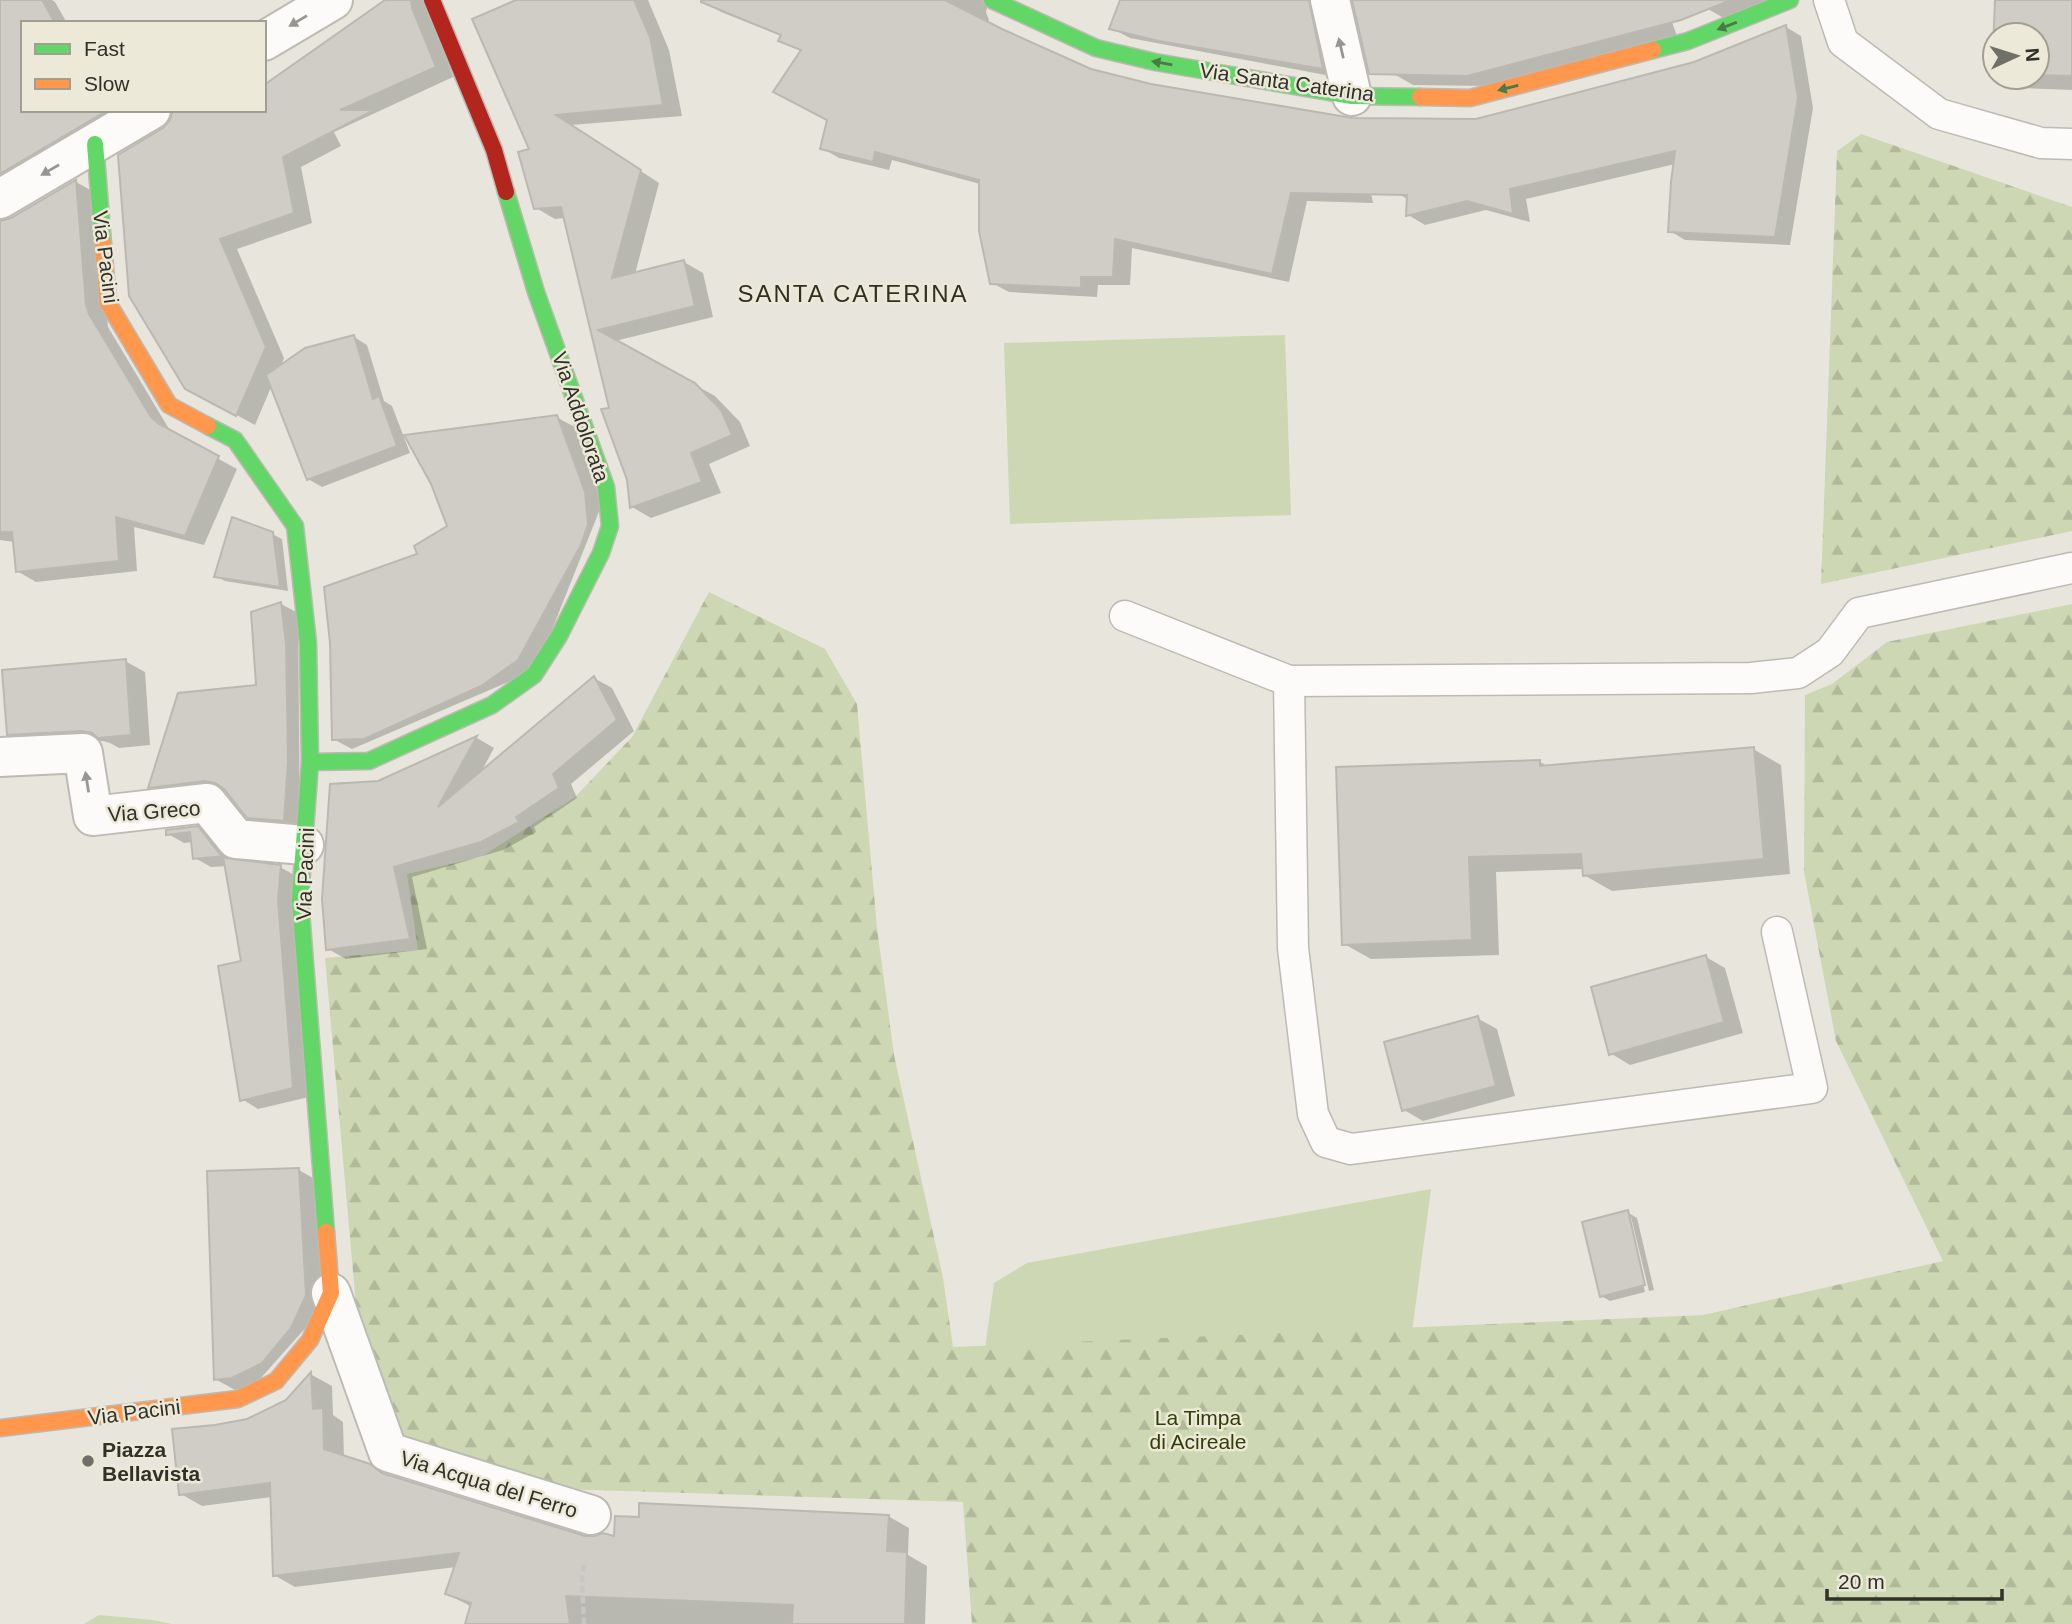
<svg xmlns="http://www.w3.org/2000/svg" width="2072" height="1624" font-family="Helvetica,sans-serif">
<style>
.green{fill:#ced7b3}
.forest{fill:url(#forest-firs)}
.shadow{fill:#0003}
.building{fill:#d0cdc6;stroke:#bbb8b1;stroke-width:2}
.lines{fill:none;stroke-linecap:round;stroke-linejoin:round}
.lane-casing{stroke:#bcbab3;stroke-width:33}
.street-casing{stroke:#bcbab3;stroke-width:42}
.fast-casing{stroke:#bcbab3;stroke-width:19}
.slow-casing{stroke:#bcbab3;stroke-width:19}
.jam-casing{stroke:#bcbab3;stroke-width:19}
.path{stroke:#c7c6c1;stroke-width:4.5;stroke-dasharray:7 3.5;stroke-linecap:butt}
.lane{stroke:#fcfbfa;stroke-width:30}
.street{stroke:#fcfbfa;stroke-width:38}
.fast{stroke:#63d668;stroke-width:16}
.slow{stroke:#ff974d;stroke-width:16}
.jam{stroke:#b3261e;stroke-width:16}
.oneway{fill:#969692}
.oneway2{fill:#487b45}
.poi-dot{fill:#717068;stroke:#ece9d8;stroke-width:2.5}
.labels{text-anchor:middle;dominant-baseline:central;stroke-width:5;stroke-linejoin:round;paint-order:stroke}
.street-label{font-size:21px;fill:#313029;stroke:#ece9d8}
.park-label{font-size:21px;fill:#323e07;stroke:#ece9d8}
.poi-label{font-size:21px;font-weight:bold;fill:#313029;stroke:#ece9d8;text-anchor:start}
.quarter-label{font-size:24px;letter-spacing:2px;fill:#322f22;stroke:#ece9d8}
</style>
<defs>
<pattern id="forest-firs" width="22" height="20" patternUnits="userSpaceOnUse" patternTransform="scale(1.75)"><rect width="22" height="20" fill="#ced7b3"/><path d="M5 1l3.5 6h-7zM16 11l3.5 6h-7z" fill="#b1b99a"/></pattern>
</defs>
<rect width="100%" height="100%" fill="#e8e6dc"/>
<g class="green">
<path d="M1285,335L1291,515L1010,524L1004,343Z"/>
<path d="M1431,1189L1398,1437L2072,1624L964,1502L994,1283L1027,1263Z"/>
<path d="M99,1615L153,1620L172,1624H84Z"/>
</g>
<g class="forest">
<path d="M1861,134L2072,207V531L1821,584L1837,151Z"/>
<path d="M709,592L825,649L857,704L877,928L894,1055L943,1278L953,1347L1703,1315L1943,1261L1836,1041L1804,872L1805,695L1832,684L1887,642L2072,604V1624H972L963,1502L560,1489L405,1442L359,1339L325,958L418,950L407,874L481,857L574,798L632,737Z"/>
</g>
<g class="shadow">
<path d="M0,0H52L55,2L67,23H23V110H117L0,199Z"/>
<path d="M389,0H426L453,77L334,132L341,146L301,167L312,223L237,249L284,358L280,368L354,337L367,345L384,401L392,406L410,453L322,487L308,479L272,385L255,425L205,398L131,296L264,110Z"/>
<path d="M520,0H648L669,50L682,116L571,125L659,183L635,274L684,262L703,273L713,317L615,341L715,396L740,422L750,446L709,464L721,493L651,518L632,507L628,479L565,218L555,219L536,208Z"/>
<path d="M706,0H989L986,12L989,20L986,25L1090,71L1358,128L1373,203L1307,201L1289,282L1132,248L1130,285H1098L1097,297L1009,292L992,283L980,184L892,160L889,170L839,158L822,148L829,120L802,52L780,40L782,36L721,12L705,2Z"/>
<path d="M1121,0H1330L1341,78L1130,38L1111,28Z"/>
<path d="M1392,0H1664L1677,36L1487,86L1413,85L1394,74Z"/>
<path d="M1707,0H1777L1727,20L1708,9Z"/>
<path d="M1996,0H2072V90L2022,88L2003,77H2037V35H1995Z"/>
<path d="M1786,27L1801,36L1813,108L1790,245L1685,240L1670,231L1675,164L1526,199L1530,222L1486,210L1425,225L1408,215L1409,200L1399,194L1475,121L1691,79Z"/>
<path d="M76,182L94,192L108,327L169,429L175,435L237,469L204,545L134,527L137,571L36,582L17,571L14,542L0,540V222L11,220Z"/>
<path d="M556,417L575,427L602,504L536,670L352,749L333,739L420,555Z"/>
<path d="M272,534L282,539L288,591L225,581L216,576Z"/>
<path d="M281,604L298,613L300,830L266,827L248,817L227,791L167,796L150,787L258,687L253,614Z"/>
<path d="M125,661L145,672L150,745L119,748L110,743L103,741L28,745L9,734Z"/>
<path d="M594,678L612,688L634,731L571,784L577,798L534,827L536,832L503,850L412,877L427,949L346,959L328,949L378,783L477,738L494,748L480,774Z"/>
<path d="M1753,749L1781,765L1790,874L1612,891L1584,875V869L1496,872L1499,955L1371,959L1344,944L1539,761L1548,767Z"/>
<path d="M197,828L214,838L233,861L280,867L296,876L309,1097L258,1109L242,1099L243,963L227,866L211,867L195,858L193,842L184,843L168,834Z"/>
<path d="M1706,957L1725,968L1743,1033L1630,1065L1610,1053Z"/>
<path d="M1477,1018L1497,1029L1515,1096L1423,1121L1404,1110Z"/>
<path d="M299,1170L318,1181L325,1306L252,1388L235,1390L215,1379Z"/>
<path d="M1627,1212L1637,1218L1654,1290L1649,1291L1631,1217H1627L1645,1292L1610,1301L1601,1296Z"/>
<path d="M312,1375L332,1386L333,1415L343,1422L344,1457L370,1465L390,1477L584,1538H616L888,1516L909,1528L908,1555L927,1566L925,1624H466L472,1607L447,1594L456,1567L295,1587L274,1575L272,1497L202,1506L181,1494L215,1427L248,1420L287,1402Z"/>
</g>
<g class="building">
<path d="M0,0H42L55,23H23V110H108L0,174Z"/>
<path d="M385,0H411L412,8L436,67L340,110H374L283,157L294,213L220,239L266,347L236,416L185,389L129,296L118,155L163,128L170,120L173,110H264V85Z"/>
<path d="M516,0H634L650,37L663,105L556,115L641,170L612,278L684,260L695,306L598,330L695,383L721,410L732,435L691,453L702,482L630,508L627,480L601,409L609,408L561,207L534,209L518,152L529,149L472,19Z"/>
<path d="M701,0H945L1002,29L1091,69L1151,84L1352,118L1476,119L1694,62L1786,25L1798,98L1775,237L1668,232L1671,182L1675,151L1510,189L1513,214L1467,201L1406,216L1407,195L1291,193L1272,274L1115,239L1113,277H1081V288L990,284L979,231V180L875,152L873,162L820,149L827,120L773,92L801,50L778,41L781,35L701,2Z"/>
<path d="M1120,0H1309L1323,69L1159,41L1109,29Z"/>
<path d="M1352,0H1731L1681,20L1467,76L1369,74Z"/>
<path d="M1995,0H2072V76L2037,75V35H1995V73H1992Z"/>
<path d="M76,180L86,305L89,314L151,417L159,424L219,456L185,536L116,517L119,561L16,572L12,532H0V221L11,218Z"/>
<path d="M354,335L373,399L379,396L397,446L307,480L266,375L305,348Z"/>
<path d="M557,415L585,492L588,524L581,545L570,565L518,660L481,686L364,739L332,740L330,643L324,587L417,554L414,546L447,526L431,484L404,435Z"/>
<path d="M232,517L273,532L280,587L214,577Z"/>
<path d="M281,602L286,644L288,761L284,821L247,818L224,789L215,783L205,781L148,788L178,693L256,685L251,612Z"/>
<path d="M126,659L131,735L98,738L92,733L82,731L7,735L2,670Z"/>
<path d="M594,676L617,720L553,774L559,788L516,817L519,822L481,842L394,867L410,939L326,950L322,899L330,784L378,781L477,736L438,807Z"/>
<path d="M1754,747L1764,859L1583,876L1581,854L1469,857L1472,940L1342,945L1336,767L1540,760V766Z"/>
<path d="M198,826L219,853L226,858L281,865L278,901L293,1088L240,1101L218,966L241,961L223,856L193,859L190,832L166,835V830Z"/>
<path d="M1706,955L1724,1022L1609,1055L1591,987Z"/>
<path d="M1478,1016L1496,1086L1402,1111L1384,1042Z"/>
<path d="M299,1168L306,1295L291,1328L262,1363L232,1378L214,1380L207,1171Z"/>
<path d="M1628,1210L1645,1285L1600,1297L1582,1222Z"/>
<path d="M311,1372L313,1409L323,1408L324,1449L370,1464L382,1473L585,1536H595L603,1533L614,1536L615,1516L639,1517V1503L889,1515L887,1551L907,1552L905,1624H792L793,1605L566,1596L570,1624H465L471,1603L445,1594L459,1553L273,1576L270,1483L179,1495L172,1429L215,1425L247,1419L286,1400Z"/>
</g>
<g class="lines">
<defs>
<g id="lane">
<path d="M1829,0L1843,42L1939,114L2041,143L2072,144"/>
<path d="M1125,616L1289,681L1751,678L1798,673L1830,652L1859,613L2072,568"/>
<path d="M1289,681L1293,948L1313,1114L1326,1142L1351,1149L1812,1088L1777,932"/>
</g>
<g id="street">
<path d="M1330,0L1352,96"/>
<path d="M264,41L333,0"/>
<path d="M0,199L151,110"/>
<path d="M0,757L83,753L93,816L207,803L236,839L304,845"/>
<path d="M331,1293L388,1452L591,1515"/>
</g>
<g id="fast">
<path d="M992,0L1096,48L1155,62L1352,96L1420,97"/>
<path d="M1653,50L1688,41L1790,0"/>
<path d="M95,144L103,244"/>
<path d="M208,426L235,440L295,526L308,643L310,762L300,899L326,1232"/>
<path d="M310,762L369,761L492,705L534,675L559,636L601,553L610,526L606,487L536,292L506,192"/>
</g>
<g id="slow">
<path d="M1420,97L1470,98L1653,50"/>
<path d="M103,244L108,303L169,405L208,426"/>
<path d="M0,1428L238,1399L276,1381L310,1340L331,1293L326,1232"/>
</g>
<path id="jam" d="M432,0L494,150L506,192"/>
</defs>
<use href="#lane" class="lane-casing"/>
<use href="#street" class="street-casing"/>
<use href="#fast" class="fast-casing"/>
<use href="#slow" class="slow-casing"/>
<use href="#jam" class="jam-casing"/>
<path class="path" d="M584,1565L582,1577L584,1624"/>
<use href="#lane" class="lane"/>
<use href="#street" class="street"/>
<use href="#fast" class="fast"/>
<use href="#slow" class="slow"/>
<use href="#jam" class="jam"/>
</g>
<defs><path id="oneway-solid" d="M-6-.8H1V-3.2L6.5 0L1 3.2V.8H-6Z" transform="scale(1.75)"/></defs>
<g class="oneway">
<use href="#oneway-solid" transform="translate(298 21) rotate(149)"/>
<use href="#oneway-solid" transform="translate(1341 48) rotate(-103)"/>
<use href="#oneway-solid" transform="translate(50 170) rotate(150)"/>
<use href="#oneway-solid" transform="translate(87 782) rotate(-99)"/>
</g>
<g class="oneway2">
<use href="#oneway-solid" transform="translate(1727 26) rotate(159)"/>
<use href="#oneway-solid" transform="translate(1162 63) rotate(-170)"/>
<use href="#oneway-solid" transform="translate(1508 88) rotate(166)"/>
</g>
<circle class="poi-dot" cx="88" cy="1461" r="7"/>
<g class="labels">
<g class="street-label">
<text transform="translate(1287 82) rotate(8)">Via Santa Caterina</text>
<text transform="translate(106 257) rotate(83)">Via Pacini</text>
<text transform="translate(581 417) rotate(71)">Via Addolorata</text>
<text transform="translate(154 811) rotate(-4)">Via Greco</text>
<text transform="translate(305 874) rotate(-88)">Via Pacini</text>
<text transform="translate(134 1412) rotate(-7)">Via Pacini</text>
<text transform="translate(489 1484) rotate(17)">Via Acqua del Ferro</text>
</g>
<g class="park-label">
<text x="1198" y="1417">La Timpa<tspan x="1198" dy="24">di Acireale</tspan></text>
</g>
<g class="poi-label">
<text x="102" y="1449">Piazza<tspan x="102" dy="24">Bellavista</tspan></text>
</g>
<g class="quarter-label">
<text x="853" y="293">SANTA CATERINA</text>
</g>
</g>
<rect x="21" y="21" width="245" height="91" fill="#ece9d8" stroke="#a19f92" stroke-width="2"/>
<rect x="35" y="44" width="35" height="10" fill="#63d668" stroke="#a19f92" stroke-width="2"/>
<text x="84" y="56" font-size="21" fill="#313029">Fast</text>
<rect x="35" y="79" width="35" height="10" fill="#ff974d" stroke="#a19f92" stroke-width="2"/>
<text x="84" y="91" font-size="21" fill="#313029">Slow</text>
<g transform="translate(2016 56) rotate(86)"><circle r="33" fill="#ece9d8" stroke="#a19f92" stroke-width="2"/>
<path d="M0-5L12 26L0 18L-12 26Z" fill="#717068"/>
<text y="-10" font-size="19" font-weight="bold" text-anchor="middle" fill="#313029">N</text>
</g>
<path d="M1827 1589v10h175v-10" fill="none" stroke="#313029" stroke-width="3.5"/>
<text x="1838" y="1589" font-size="21" fill="#313029" stroke="#ece9d8" stroke-width="5" paint-order="stroke">20 m</text>
</svg>
